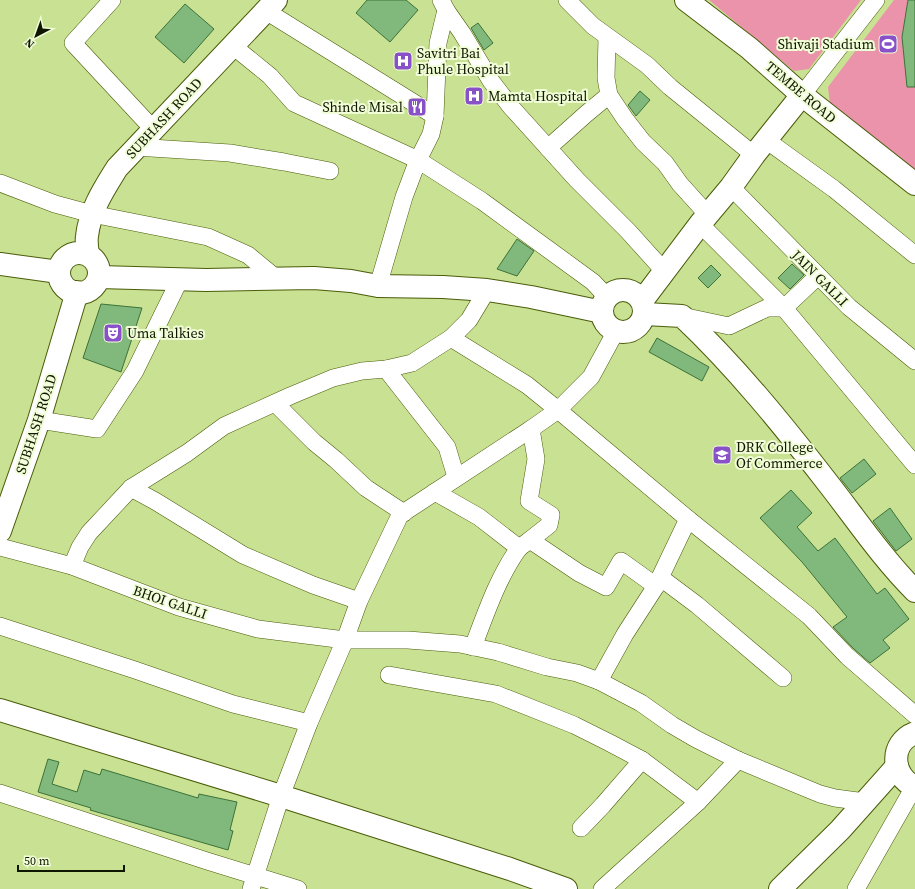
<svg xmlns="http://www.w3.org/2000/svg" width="915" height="889" font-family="'Source Serif 4',serif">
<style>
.green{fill:#eb93ab}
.building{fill:#80b97b;stroke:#3d7239}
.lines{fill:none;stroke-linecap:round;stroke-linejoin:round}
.street-casing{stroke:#4a5c08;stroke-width:18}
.secondary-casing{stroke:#4a5c08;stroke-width:24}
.street{stroke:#fff;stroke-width:17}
.secondary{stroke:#fff;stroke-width:22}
.labels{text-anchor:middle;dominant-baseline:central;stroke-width:4;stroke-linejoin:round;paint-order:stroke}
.poi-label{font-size:14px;fill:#0f1600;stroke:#f0fdd6;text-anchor:start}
.street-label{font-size:14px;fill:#0f1600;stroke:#f0fdd6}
</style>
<rect width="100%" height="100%" fill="#c9e193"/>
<g class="green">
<path d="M709,0H861L809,69L794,71Z"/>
<path d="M894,0H915V172L830,105L828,87Z"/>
</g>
<g class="building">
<path d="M367,0H406L418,10L390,42L356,13Z"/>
<path d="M908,0H915V87H907L902,37Z"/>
<path d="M185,4L214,29L184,63L155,37Z"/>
<path d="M478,23L493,43L484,50L471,28Z"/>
<path d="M640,91L650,100L636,116L628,105Z"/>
<path d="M517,239L534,251L517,276L497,269Z"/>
<path d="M792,264L804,275L790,289L778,278Z"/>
<path d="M711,265L721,275L708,288L698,278Z"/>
<path d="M101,304L142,308L121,372L83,358Z"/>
<path d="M657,338L709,367L702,381L649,352Z"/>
<path d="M864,459L876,474L852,493L840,478Z"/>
<path d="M791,490L812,513L797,527L818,551L835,538L877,594L885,588L909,619L883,640L890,648L870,663L854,649L833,627L847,617L802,562L760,518Z"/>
<path d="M890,508L912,539L896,551L873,521Z"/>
<path d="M48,759L59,762L52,784L77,792L84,770L100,775L102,769L198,798L199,794L237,802L230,830L233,831L228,850L90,810L91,808L38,792Z"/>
</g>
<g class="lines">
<defs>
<g id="street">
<path d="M112,0L73,43L153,129"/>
<path d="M441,0L446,10L462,33L491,81L511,107L577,180L628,231L665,272"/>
<path d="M567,0L593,26L647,65L670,87L754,155"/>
<path d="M266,11L435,116"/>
<path d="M607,37L606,78L609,95L625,119L643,142L665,163L680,184L708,215"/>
<path d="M233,46L270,76L294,103L418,160L482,201L593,282L607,297"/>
<path d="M802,95L876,0"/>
<path d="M766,140L834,189L915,255"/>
<path d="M135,147L230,153L284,162L330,171"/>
<path d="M548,148L586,114L609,95"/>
<path d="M0,183L55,204L92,214L208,237L248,255L277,279"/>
<path d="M731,187L849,307L915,361"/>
<path d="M700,224L784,308L818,276"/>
<path d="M378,286L404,197L418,160L431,134L435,116L438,43L446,10"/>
<path d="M682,316L729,326L767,308H784L915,465"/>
<path d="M451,338L527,385L558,410L688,519L809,616L847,656L915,715"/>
<path d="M386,369L447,447L456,477"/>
<path d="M275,403L314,442L336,460L366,488L404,513"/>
<path d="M39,420L97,429L135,371L180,279"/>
<path d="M131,488L155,501L243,555L313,585L359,601"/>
<path d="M435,492L479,517L519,548L530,540L579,573L606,587L621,561L656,586"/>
<path d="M530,540L549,525L551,515L529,501L536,459L531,429"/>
<path d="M0,547L72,566L179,607L258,629L345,640H408L460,644L498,652L547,667L577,673L599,681L641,703L672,725L696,739L738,760L820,794L835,798L865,802"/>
<path d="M72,566L80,547L89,533L131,488L187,453L224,426L290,396L333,378L362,371L386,369L412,363L451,338L469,320L487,290"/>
<path d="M661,578L697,605L783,678"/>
<path d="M0,626L135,670L233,704L309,723"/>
<path d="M473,647C486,613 498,577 519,548"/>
<path d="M389,675L496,694L574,725L610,743L642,760L698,802"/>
<path d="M599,681L625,634L656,586L688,519"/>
<path d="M0,793L207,861L298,889"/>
<path d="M581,828L603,805L642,760"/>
<path d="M251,889L281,796L309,723L345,640L359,601L400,515L531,429L558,410L591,377L616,331"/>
<path d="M602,889L698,802L738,760"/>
<path d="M856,889L914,787"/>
</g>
<g id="secondary">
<path d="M686,0L749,48L802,95L915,184"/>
<circle cx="79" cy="273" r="20"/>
<path d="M88,254C87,248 86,242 87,236C90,210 104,189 117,168L276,0"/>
<path d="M0,264L59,272"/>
<path d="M99,277L206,280L314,278L351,281L378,286L443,287L487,290L531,297L602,312"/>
<circle cx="623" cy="311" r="21"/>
<path d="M642,301L700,224L731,187L754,155L802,95"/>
<path d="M645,314L682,316C735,366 782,424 827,482C856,519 882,558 915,591"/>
<path d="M0,531L39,420L77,292"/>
<path d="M0,710L281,796L510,869L566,889"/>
<path d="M915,733C889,743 891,776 915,787"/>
<path d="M780,889L840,830L897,766"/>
</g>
</defs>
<use href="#street" class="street-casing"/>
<use href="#secondary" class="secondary-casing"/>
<use href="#street" class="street"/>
<use href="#secondary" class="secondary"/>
</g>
<defs>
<symbol id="stadium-square" viewBox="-11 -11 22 22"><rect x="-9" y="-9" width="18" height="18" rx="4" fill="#8951c8" stroke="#f0fdd6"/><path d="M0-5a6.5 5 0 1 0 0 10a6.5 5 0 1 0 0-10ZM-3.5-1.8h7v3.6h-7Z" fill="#fff"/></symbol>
<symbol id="hospital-square" viewBox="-11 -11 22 22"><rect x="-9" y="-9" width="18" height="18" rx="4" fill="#8951c8" stroke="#f0fdd6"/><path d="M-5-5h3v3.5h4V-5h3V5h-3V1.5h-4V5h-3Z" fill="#fff"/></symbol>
<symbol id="restaurant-square" viewBox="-11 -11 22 22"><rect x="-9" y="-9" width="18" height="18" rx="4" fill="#8951c8" stroke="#f0fdd6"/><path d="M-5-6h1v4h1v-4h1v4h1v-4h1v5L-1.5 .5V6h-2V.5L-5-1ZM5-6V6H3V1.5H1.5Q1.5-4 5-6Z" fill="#fff"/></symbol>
<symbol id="theatre-square" viewBox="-11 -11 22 22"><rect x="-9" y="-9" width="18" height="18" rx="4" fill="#8951c8" stroke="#f0fdd6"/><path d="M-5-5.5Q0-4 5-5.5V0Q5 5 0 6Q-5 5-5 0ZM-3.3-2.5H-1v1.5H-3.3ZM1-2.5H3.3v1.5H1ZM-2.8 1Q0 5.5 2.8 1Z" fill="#fff"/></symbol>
<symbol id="university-square" viewBox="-11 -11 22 22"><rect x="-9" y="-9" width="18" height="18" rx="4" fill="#8951c8" stroke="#f0fdd6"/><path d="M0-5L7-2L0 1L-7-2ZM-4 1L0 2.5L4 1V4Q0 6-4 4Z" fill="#fff"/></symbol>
</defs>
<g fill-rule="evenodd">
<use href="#stadium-square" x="877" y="33" width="22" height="22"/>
<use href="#hospital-square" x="392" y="50" width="22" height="22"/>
<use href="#hospital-square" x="463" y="85" width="22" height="22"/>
<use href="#restaurant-square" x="406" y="96" width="22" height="22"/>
<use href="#theatre-square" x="102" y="322" width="22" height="22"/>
<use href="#university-square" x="711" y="444" width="22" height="22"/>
</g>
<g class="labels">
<g class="poi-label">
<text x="874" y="44" text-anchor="end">Shivaji Stadium</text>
<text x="417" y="53">Savitri Bai<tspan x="417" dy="16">Phule Hospital</tspan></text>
<text x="488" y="96">Mamta Hospital</text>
<text x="403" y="107" text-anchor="end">Shinde Misal</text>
<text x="127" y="333">Uma Talkies</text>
<text x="736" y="447">DRK College<tspan x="736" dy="16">Of Commerce</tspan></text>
</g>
<g class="street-label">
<text transform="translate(801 92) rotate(40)">TEMBE ROAD</text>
<text transform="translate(164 118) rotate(-47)">SUBHASH ROAD</text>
<text transform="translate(820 278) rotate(45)">JAIN GALLI</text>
<text transform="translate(36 424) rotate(-72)">SUBHASH ROAD</text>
<text transform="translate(170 602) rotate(19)">BHOI GALLI</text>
</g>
</g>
<g transform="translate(36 36) rotate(221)" stroke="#f0fdd6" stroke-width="3" paint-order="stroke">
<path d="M0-3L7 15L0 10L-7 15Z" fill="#0f1600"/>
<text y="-6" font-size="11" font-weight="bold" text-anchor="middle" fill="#0f1600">N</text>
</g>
<path d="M18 865v6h106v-6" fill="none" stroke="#0f1600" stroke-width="2"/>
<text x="24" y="865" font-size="12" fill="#0f1600" stroke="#f0fdd6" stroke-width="3" paint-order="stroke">50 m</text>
</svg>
